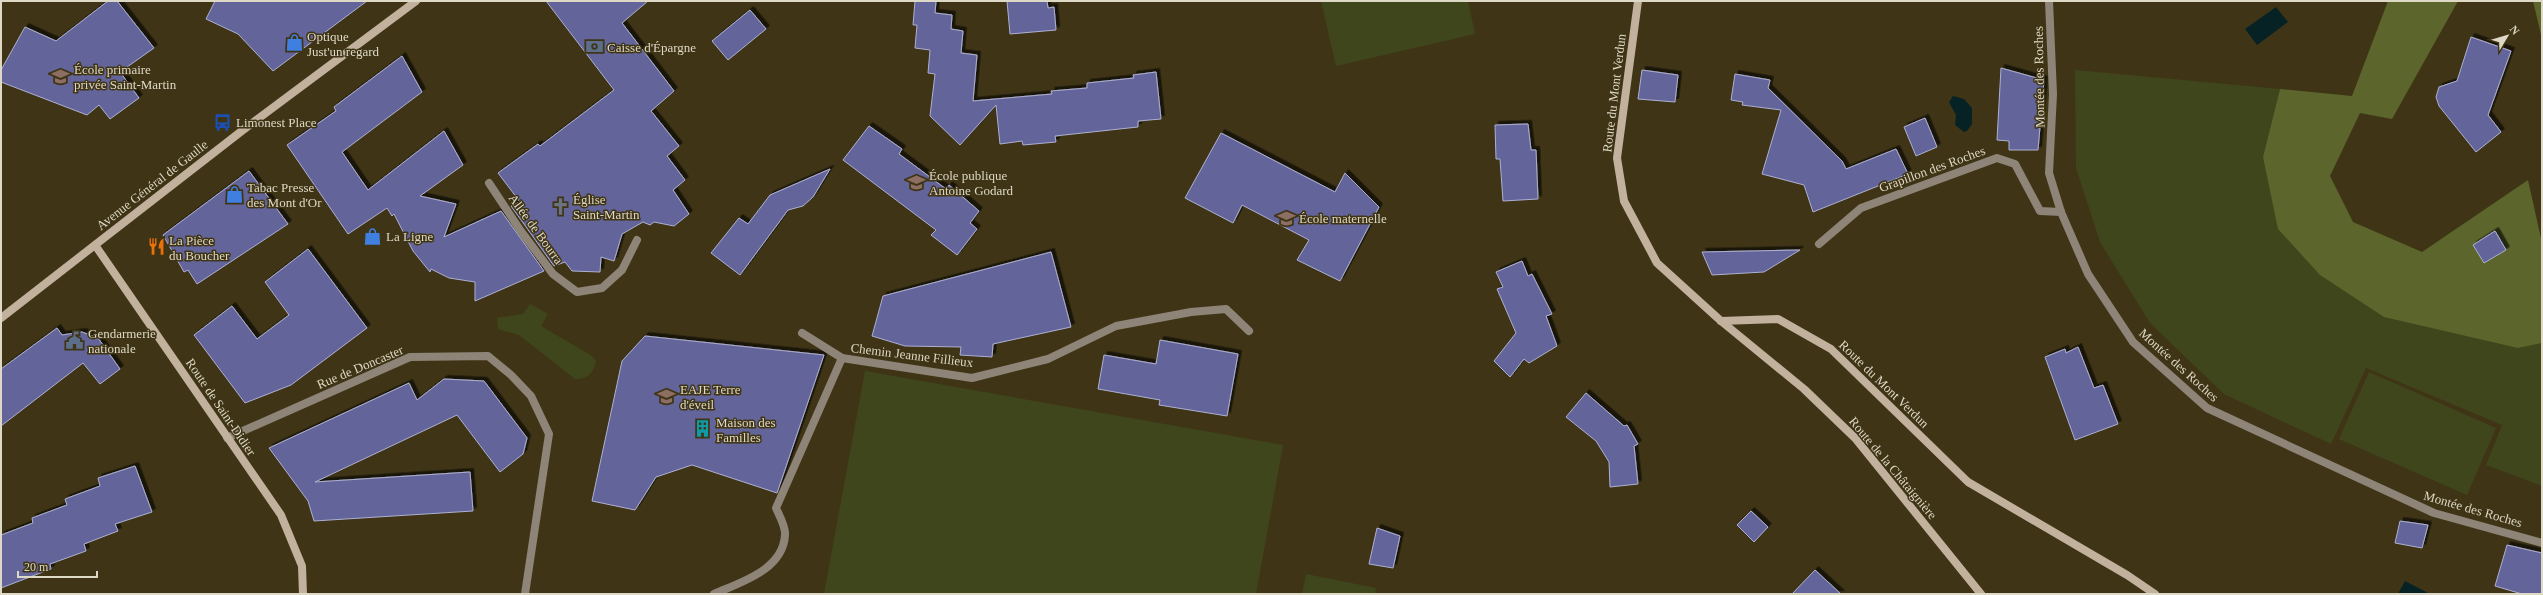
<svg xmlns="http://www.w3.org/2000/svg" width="2543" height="595" font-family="Georgia,serif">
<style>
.green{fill:#3f461c}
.forest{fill:#5b652c}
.water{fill:#072225}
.building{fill:#64659a;stroke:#adb0d2;filter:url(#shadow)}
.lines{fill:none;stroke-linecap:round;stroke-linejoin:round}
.street{stroke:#8f8478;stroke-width:8}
.secondary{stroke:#c1b19d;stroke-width:8}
.labels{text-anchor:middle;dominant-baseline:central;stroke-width:3;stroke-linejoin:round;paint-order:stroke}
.poi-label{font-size:13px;fill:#ded8c6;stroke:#3f3516;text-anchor:start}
.street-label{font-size:13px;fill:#ded8c6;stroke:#3f3516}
</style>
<defs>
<filter id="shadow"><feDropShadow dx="3.5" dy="-3.5" stdDeviation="0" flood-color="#0009"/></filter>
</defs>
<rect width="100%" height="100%" fill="#3f3516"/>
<g class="green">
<path d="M1321,1H1468L1475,34L1336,66Z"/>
<path d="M2075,70L2280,89L2263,157L2518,348L2542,343V486L2486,465L2502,425L2366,368L2331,444L2224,394L2150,323L2100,242L2076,168Z"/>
<path d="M530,304L548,314L541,326L592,356L596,361C593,374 588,379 575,379L519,335L498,329L497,318L523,314Z"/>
<path d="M865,371L1283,445L1256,594H824Z"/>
<path d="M2369,372L2496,428L2467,495L2339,439Z"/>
<path d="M1306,574L1376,588L1375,594H1302Z"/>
</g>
<g class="forest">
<path d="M2388,1H2458L2392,119L2360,113L2330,176L2353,222L2422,252L2528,180L2542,243V343L2518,348L2384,317L2320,275L2278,229L2263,157L2280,89L2352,96Z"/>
<path d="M2533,1H2542V39Z"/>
</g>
<g class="water">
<path d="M2276,7L2288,22L2257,45L2245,29Z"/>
<path d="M1953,96L1964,99L1972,108V124L1967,131L1964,132L1955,125L1956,115L1949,102Z"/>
<path d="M2405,581L2430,594H2398Z"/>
</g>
<g class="building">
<path d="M108,1H117L154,48L120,72L139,98L110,119L99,105L87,115L1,82V70L25,27L56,41Z"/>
<path d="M215,1H367L273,71L238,34L206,19Z"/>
<path d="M546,1H648L622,23L674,91L651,111L679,146L667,156L685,180L673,190L689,214L674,226L654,222L650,225L643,222L622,234L614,261L601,257L600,272L572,271L565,262L554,266L511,206L520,202L498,173L538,144L540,146L614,90Z"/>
<path d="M915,1H936L935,13L952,15L951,29L963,31L961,53L977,55L973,101L1052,94L1051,91L1087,88V83L1134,78L1133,75L1156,72L1161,119L1138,121V127L1055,136L1056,142L1023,145L1022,141L1000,144L996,105L960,145L930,116L935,74L928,73L930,50L915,48L917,25H913Z"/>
<path d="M1007,1H1047L1048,8L1054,7L1056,30L1010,34Z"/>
<path d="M750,10L766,29L728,60L712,41Z"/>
<path d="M2471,37L2511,51L2488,115L2501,132L2476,152L2439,106L2436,97L2439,87L2457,81Z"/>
<path d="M402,56L422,92L342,152L368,190L444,131L463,165L420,196L456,204L444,237L501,211L544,271L475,301V282L449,278L431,269L430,272L413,251L394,214L392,216L387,208L348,234L287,145L336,111L334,107Z"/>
<path d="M2001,68L2044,80L2038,150H2009V141L1997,140Z"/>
<path d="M1642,70L1678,75L1675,102L1638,99Z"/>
<path d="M1735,74L1770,80L1768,88L1842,161L1846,169L1896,149L1908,174L1813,212L1804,185L1762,174L1781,110L1742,105L1743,102L1731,100Z"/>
<path d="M1925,118L1937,147L1916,156L1904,127Z"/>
<path d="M1528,124L1531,150H1536L1538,199L1503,201L1500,159H1496L1495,125Z"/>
<path d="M869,126L902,149L899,154L946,189L949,185L979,211L970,223L977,229L957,255L931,235L936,230L843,160Z"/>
<path d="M1221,133L1335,192L1345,173L1379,207L1340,281L1297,260L1309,240L1242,205L1233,223L1185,198Z"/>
<path d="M830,169L813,197L803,206L788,210L740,275L711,253L739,218L748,224L770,195Z"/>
<path d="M249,171L288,224L197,284L188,270L184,272L163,235Z"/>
<path d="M2495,231L2506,250L2484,263L2473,245Z"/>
<path d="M308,249L367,328L291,385L245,403L194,335L232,306L257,339L289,315L265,282Z"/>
<path d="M1800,250L1764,272L1712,275L1702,252Z"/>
<path d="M1051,252L1071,327L993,344L992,357L960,355L961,347L905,346L872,336L883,296Z"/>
<path d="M1522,261L1528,276L1532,274L1552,314L1546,316L1557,346L1529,363L1524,359L1510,377L1494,361L1516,333L1497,289L1503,287L1496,272Z"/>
<path d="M57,328L62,335L82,332L98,338L120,369L100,384L83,363L1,426V369Z"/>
<path d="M645,336L824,355L777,493L692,465L656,477L635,510L592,501L622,361Z"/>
<path d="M1160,340L1238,354L1227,416L1159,405L1160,400L1098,389L1104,355L1156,364Z"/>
<path d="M2078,347L2094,388L2103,385L2118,424L2075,440L2045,357L2065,349L2066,353Z"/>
<path d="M444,379L484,381L527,438L523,454L500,472L457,415L315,482L470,472L473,511L314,521L308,501L269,448L409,383L417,400Z"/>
<path d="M1586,393L1624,426L1627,425L1638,444L1634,446L1638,484L1610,487L1609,462L1596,441L1566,417Z"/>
<path d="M135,466L152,512L115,524L118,531L84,544L86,551L50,564L51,569L1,588V535L33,523L32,518L67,505L65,499L100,486L98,478Z"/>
<path d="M1751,511L1768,527L1754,542L1737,525Z"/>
<path d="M2400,521L2428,525L2422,548L2395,543Z"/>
<path d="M1377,528L1400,536L1393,568L1369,564Z"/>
<path d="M2507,545L2542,553V594H2522L2495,586Z"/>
<path d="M1815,570L1841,594H1792Z"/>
</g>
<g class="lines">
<g class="street">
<path d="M2049,1L2053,94L2049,173L2061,212L2088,274L2133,342L2207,408L2434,513L2542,543"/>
<path d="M489,183L520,230L553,274L577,292L602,288L622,270L637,240"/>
<path d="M1819,244L1861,208L1997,158L2015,164L2040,211L2061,212"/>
<path d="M802,333L842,358L972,378L1048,359L1116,326L1191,312L1226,309L1249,331"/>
<path d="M227,438L410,357L488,356L511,375L531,396L549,434L525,594"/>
<path d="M714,594C741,582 783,570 785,535C786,527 779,515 776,508L842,358"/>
</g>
<g class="secondary">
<path d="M1638,1L1617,158L1624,201L1657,263L1721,321L1804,389L1855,438L1981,594"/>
<path d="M95,245L281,515L302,566L303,594"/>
<path d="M1,318L243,130L416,1"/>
<path d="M1721,321L1778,319L1831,349L1968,482L2127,575L2155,594"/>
</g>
</g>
<defs>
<symbol id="shop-bare" viewBox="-9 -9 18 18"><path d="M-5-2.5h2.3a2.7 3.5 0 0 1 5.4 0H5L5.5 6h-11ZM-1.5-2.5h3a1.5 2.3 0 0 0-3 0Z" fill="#3f7fe0" stroke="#3f3516" stroke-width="2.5" paint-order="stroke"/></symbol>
<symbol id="bank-bare" viewBox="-9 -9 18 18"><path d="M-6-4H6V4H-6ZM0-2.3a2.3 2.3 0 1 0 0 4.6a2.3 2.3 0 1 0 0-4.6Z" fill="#5c6f8a" stroke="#3f3516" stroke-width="2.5" paint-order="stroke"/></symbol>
<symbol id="school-bare" viewBox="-9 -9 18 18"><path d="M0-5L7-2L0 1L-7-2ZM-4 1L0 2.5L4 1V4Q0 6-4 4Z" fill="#8d6e63" stroke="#3f3516" stroke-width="2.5" paint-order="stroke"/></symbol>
<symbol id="bus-bare" viewBox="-9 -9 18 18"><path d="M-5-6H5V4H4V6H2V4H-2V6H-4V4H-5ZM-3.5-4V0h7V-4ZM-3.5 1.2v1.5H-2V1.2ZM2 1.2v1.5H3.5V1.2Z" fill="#1a4fb4" stroke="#3f3516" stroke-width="2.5" paint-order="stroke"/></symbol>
<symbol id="church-bare" viewBox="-9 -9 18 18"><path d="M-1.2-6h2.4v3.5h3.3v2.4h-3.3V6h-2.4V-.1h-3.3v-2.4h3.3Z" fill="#6b7280" stroke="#3f3516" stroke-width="2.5" paint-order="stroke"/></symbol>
<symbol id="restaurant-bare" viewBox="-9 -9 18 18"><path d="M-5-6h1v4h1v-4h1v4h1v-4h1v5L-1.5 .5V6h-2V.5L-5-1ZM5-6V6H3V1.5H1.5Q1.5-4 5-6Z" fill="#e8710a" stroke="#3f3516" stroke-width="2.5" paint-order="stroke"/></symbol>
<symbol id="civic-bare" viewBox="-9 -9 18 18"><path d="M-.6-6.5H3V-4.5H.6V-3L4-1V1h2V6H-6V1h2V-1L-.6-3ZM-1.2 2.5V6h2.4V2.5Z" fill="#5c6f8a" stroke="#3f3516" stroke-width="2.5" paint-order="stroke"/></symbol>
<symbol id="building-bare" viewBox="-9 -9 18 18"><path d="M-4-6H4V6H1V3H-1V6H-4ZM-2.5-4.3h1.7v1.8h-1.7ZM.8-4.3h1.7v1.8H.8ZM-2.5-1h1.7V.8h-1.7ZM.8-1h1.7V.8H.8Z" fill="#0f9aa8" stroke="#3f3516" stroke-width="2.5" paint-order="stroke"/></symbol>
</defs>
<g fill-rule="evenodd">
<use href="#shop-bare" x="282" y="30" width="25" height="25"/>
<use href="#bank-bare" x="582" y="34" width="25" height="25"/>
<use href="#school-bare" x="48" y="64" width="25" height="25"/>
<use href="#bus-bare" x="210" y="110" width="25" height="25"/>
<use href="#school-bare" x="904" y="170" width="25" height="25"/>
<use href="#shop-bare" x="222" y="182" width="25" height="25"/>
<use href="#church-bare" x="548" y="194" width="25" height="25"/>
<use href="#school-bare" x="1274" y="206" width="25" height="25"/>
<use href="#shop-bare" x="360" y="224" width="25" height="25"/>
<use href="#restaurant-bare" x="144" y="234" width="25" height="25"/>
<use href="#civic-bare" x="62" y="328" width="25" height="25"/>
<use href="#school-bare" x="654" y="384" width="25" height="25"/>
<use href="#building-bare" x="690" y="416" width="25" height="25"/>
</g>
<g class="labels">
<g class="poi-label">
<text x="307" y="36">Optique<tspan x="307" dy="15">Just'un regard</tspan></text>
<text x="607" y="47">Caisse d'Épargne</text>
<text x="74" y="69">École primaire<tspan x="74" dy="15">privée Saint-Martin</tspan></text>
<text x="236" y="122">Limonest Place</text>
<text x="929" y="175">École publique<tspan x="929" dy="15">Antoine Godard</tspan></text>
<text x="247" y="187">Tabac Presse<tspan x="247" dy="15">des Mont d'Or</tspan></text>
<text x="573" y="199">Église<tspan x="573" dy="15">Saint-Martin</tspan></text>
<text x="1299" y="218">École maternelle</text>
<text x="386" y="236">La Ligne</text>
<text x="169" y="240">La Pièce<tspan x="169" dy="15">du Boucher</tspan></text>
<text x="88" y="333">Gendarmerie<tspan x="88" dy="15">nationale</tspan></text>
<text x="680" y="389">EAJE Terre<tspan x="680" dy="15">d'éveil</tspan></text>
<text x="716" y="422">Maison des<tspan x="716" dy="15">Familles</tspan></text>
</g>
<g class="street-label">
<text transform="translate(2039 77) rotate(-91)">Montée des Roches</text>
<text transform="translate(1614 93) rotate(-83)">Route du Mont Verdun</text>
<text transform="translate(1932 169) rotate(-20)">Grapillon des Roches</text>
<text transform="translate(152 185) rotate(-38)">Avenue Général de Gaulle</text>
<text transform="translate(536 229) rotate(54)">Allée de Bourra</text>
<text transform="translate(912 355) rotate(7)">Chemin Jeanne Fillieux</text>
<text transform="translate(2179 365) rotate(42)">Montée des Roches</text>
<text transform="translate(360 367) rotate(-23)">Rue de Doncaster</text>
<text transform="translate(1884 384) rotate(44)">Route du Mont Verdun</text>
<text transform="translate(221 407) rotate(56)">Route de Saint-Didier</text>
<text transform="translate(1893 468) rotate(50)">Route de la Châtaignière</text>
<text transform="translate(2473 509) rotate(16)">Montée des Roches</text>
</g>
</g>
<rect width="2543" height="595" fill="none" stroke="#ded8c6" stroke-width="4"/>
<g transform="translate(2507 36) rotate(52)" stroke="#3f3516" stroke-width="3" paint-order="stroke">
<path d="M0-3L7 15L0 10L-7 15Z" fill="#ded8c6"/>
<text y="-6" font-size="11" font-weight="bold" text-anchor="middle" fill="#ded8c6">N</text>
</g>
<path d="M18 571v6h79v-6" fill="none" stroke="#ded8c6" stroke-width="2"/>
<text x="24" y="571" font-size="12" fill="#ded8c6" stroke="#3f3516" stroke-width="3" paint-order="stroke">20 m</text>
</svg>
